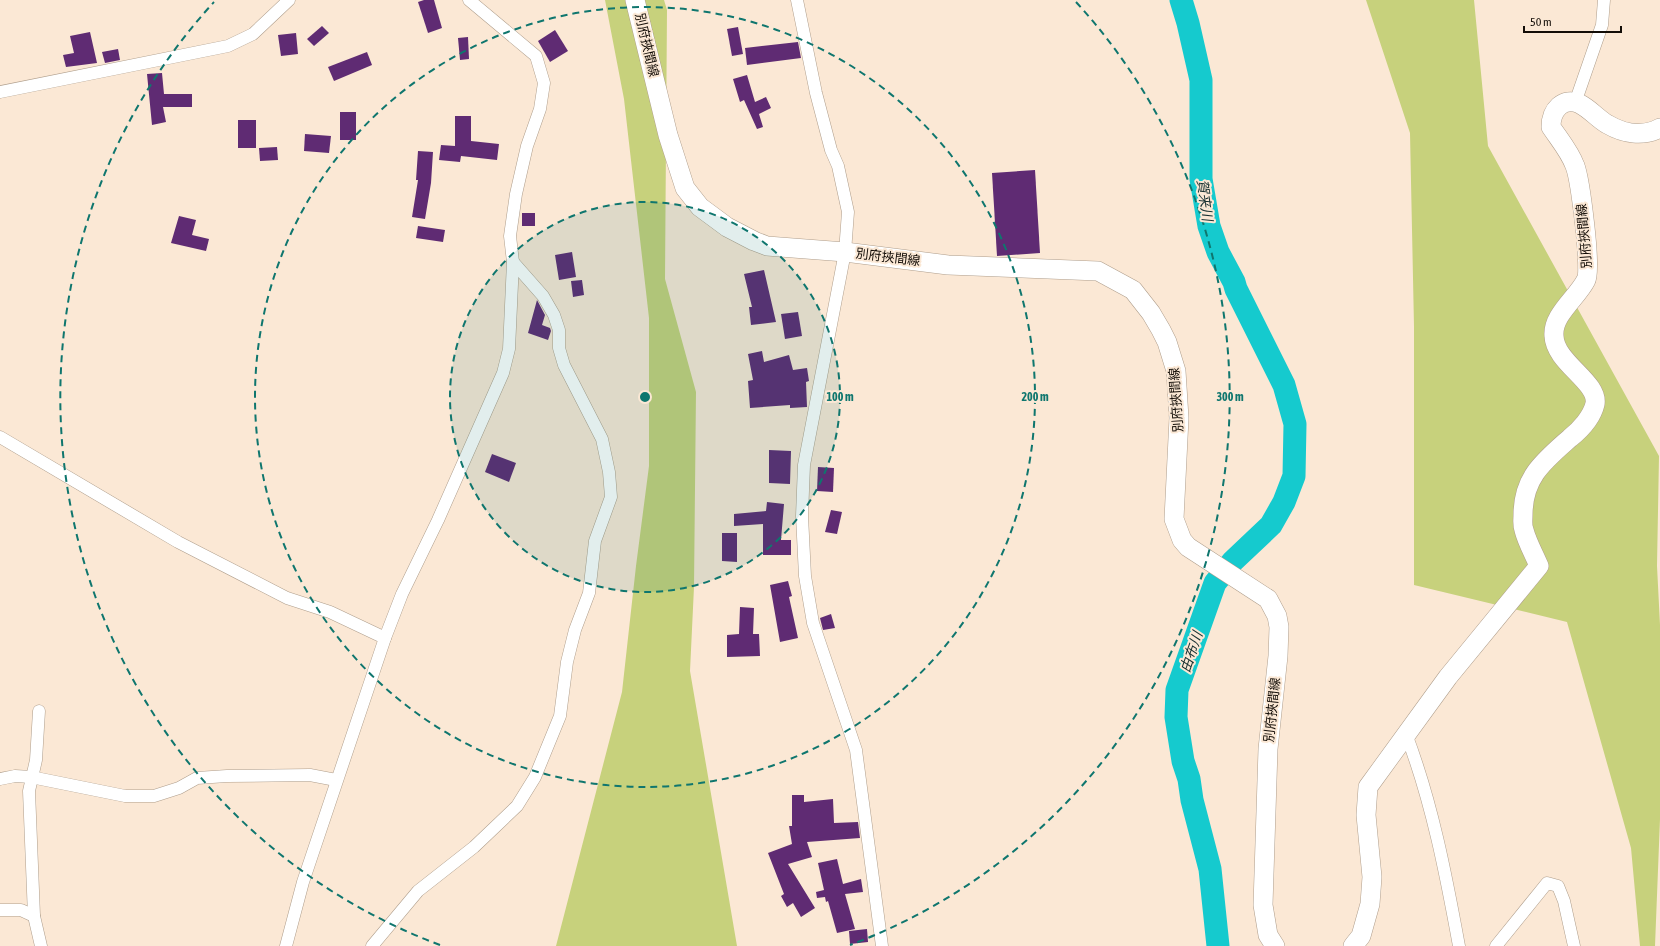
<svg xmlns="http://www.w3.org/2000/svg" width="1660" height="946" font-family="'Asap Condensed','Noto Sans JP',sans-serif">
<style>
.green{fill:#c7d17c}
.lines{fill:none;stroke-linecap:round;stroke-linejoin:round}
.river{stroke:#15cace;stroke-width:23}
.building{fill:#5f2b73}
.minor-casing{stroke:#af9e8c;stroke-width:13}
.primary-casing{stroke:#af9e8c;stroke-width:20}
.minor{stroke:#fff;stroke-width:12}
.primary{stroke:#fff;stroke-width:19}
.ring{fill:none;stroke:#0f766e;stroke-width:2;stroke-dasharray:7 5}
.labels{text-anchor:middle;dominant-baseline:central;stroke-width:4;stroke-linejoin:round;paint-order:stroke}
.street-label{font-size:13px;fill:#130d07;stroke:#fbe8d5}
.water-label{font-size:14px;font-style:italic;fill:#162f30;stroke:#fbe8d5}
.centre{fill:#0f766e;stroke:#fbe8d5;stroke-width:2}
.ring-label{font-size:12px;text-anchor:middle;font-weight:bold;fill:#0f766e;stroke:#fbe8d5;stroke-width:4;stroke-linejoin:round;paint-order:stroke}
</style>
<rect width="100%" height="100%" fill="#fbe8d5"/>
<g class="green">
<path d="M605,0H664L667,10L665,279L696,392L694,587L690,671L737,946H556L622,692L636,566L649,466V318L624,99Z"/>
<path d="M1366,0H1474L1488,146L1659,456L1657,566L1660,625V819L1655,946H1640L1631,848L1567,622L1414,585V326L1410,133Z"/>
</g>
<g class="lines">
<path class="river" d="M1181,0L1188,23L1201,80V179L1209,226L1218,252L1234,282L1236,289L1284,385L1295,424L1294,476L1284,502L1271,525L1233,561L1215,583L1177,690L1176,717L1183,761L1189,779L1192,800L1210,869L1218,946"/>
</g>
<g class="building">
<path d="M424,0H434L442,28L428,33L418,2Z"/>
<path d="M322,26L329,33L314,46L307,39Z"/>
<path d="M738,27L743,54L732,56L727,29Z"/>
<path d="M555,30L568,51L550,62L538,41Z"/>
<path d="M90,32L97,63L66,67L63,55L74,53L70,36Z"/>
<path d="M296,33L298,54L281,56L278,35Z"/>
<path d="M468,37L469,59L460,60L458,38Z"/>
<path d="M798,42L801,58L747,65L745,48Z"/>
<path d="M118,49L120,60L105,63L102,52Z"/>
<path d="M367,52L372,65L334,81L328,67Z"/>
<path d="M162,73L164,94H192V107H163L166,122L152,125L147,74Z"/>
<path d="M747,75L755,102L766,97L771,108L759,114L763,127L757,129L744,100L740,102L733,79Z"/>
<rect x="340" y="112" width="16" height="28"/>
<path d="M455,116H471V141L499,144L497,160L461,156L460,162L439,160L441,145L455,146Z"/>
<rect x="238" y="120" width="18" height="28"/>
<path d="M305,134L331,136L329,153L304,151Z"/>
<path d="M277,147L278,160L260,161L259,148Z"/>
<path d="M418,151L433,152L431,183L425,219L412,217L418,180H416Z"/>
<path d="M1035,170L1040,253L997,256L992,173Z"/>
<rect x="522" y="213" width="13" height="13"/>
<path d="M179,216L196,220L192,235L209,239L206,251L171,243Z"/>
<path d="M418,226L445,230L443,242L416,238Z"/>
<path d="M572,252L576,277L559,280L555,255Z"/>
<path d="M764,270L776,322L751,325L749,307H752L744,274Z"/>
<path d="M582,280L584,295L573,297L571,281Z"/>
<path d="M537,300L545,315L542,325L550,328L551,331L548,340L528,333Z"/>
<path d="M798,312L802,336L785,339L781,314Z"/>
<path d="M762,351L764,362L789,355L793,370L807,368L809,381L806,382L807,407L790,408V405L750,408L748,381L753,380L748,354Z"/>
<path d="M769,450L791,451L790,484L769,483Z"/>
<path d="M492,454L516,463L509,482L485,472Z"/>
<path d="M818,467L834,468L833,492L817,491Z"/>
<path d="M767,502L784,504L781,540H791V555H763V524L734,526V514L766,511Z"/>
<path d="M831,510L842,512L837,534L825,532Z"/>
<path d="M722,533H737V562L722,561Z"/>
<path d="M788,581L792,596L789,597L798,638L780,642L770,585Z"/>
<path d="M740,607L754,608L753,634H759L760,656L727,657V635L739,634Z"/>
<path d="M831,614L835,628L823,630L820,618Z"/>
<path d="M792,795H804V802L833,799L834,823L858,822L860,838L807,842L812,857L788,864L815,908L801,917L793,903L787,907L781,896L784,894L768,853L792,844L789,826H792Z"/>
<path d="M837,859L843,884L861,879L863,892L845,894L855,929L837,933L828,901L826,902L825,897L817,898L816,892L824,890L818,863Z"/>
<path d="M867,929L868,942L850,944L849,931Z"/>
</g>
<g class="lines">
<defs>
<g id="minor">
<path d="M797,0L816,93L831,150L838,166L848,212L845,252L804,465L802,516L805,576L813,623L856,750L882,946"/>
<path d="M0,92L228,46L253,34L289,0"/>
<path d="M1575,103L1602,25L1604,0"/>
<path d="M0,437L178,542L287,598L330,612L385,638"/>
<path d="M39,711L36,760L29,791L34,916L41,946"/>
<path d="M1406,734C1432,802 1446,875 1459,946"/>
<path d="M0,779L15,776L31,777L125,796H154L179,788L197,778L227,776L310,775L336,780"/>
<path d="M0,910H21L34,916"/>
<path d="M286,946L303,882L385,638L402,594L438,520L503,373L509,349L513,262L510,236L516,194L527,146L540,109L544,83L536,56L469,0"/>
<path d="M372,946L418,891L474,847L517,806L535,777L560,716L567,662L575,630L589,593L595,541L611,497L609,472L602,439L564,365L559,348V330L554,315L543,296L513,262"/>
<path d="M1496,946L1547,883L1558,886L1564,901L1574,946"/>
</g>
<g id="primary">
<path d="M635,0L668,135L685,188L700,207L727,227L754,241L767,246L845,252L948,265L1098,271L1133,290L1151,313L1161,330L1167,342L1176,371L1179,418L1174,519L1182,540L1188,547L1268,599L1277,616L1279,627L1278,656L1268,749L1263,905L1268,935L1275,946"/>
<path d="M1353,946L1361,936L1370,904L1372,877L1366,815L1368,787L1448,677L1539,566C1534,554 1527,542 1524,530C1522,525 1523,520 1523,515C1523,477 1544,461 1570,438C1580,430 1592,417 1595,404C1599,382 1555,363 1554,336C1552,315 1577,298 1586,280C1592,269 1580,179 1575,166C1570,152 1559,139 1551,127C1551,110 1563,96 1580,104C1590,109 1598,119 1607,124C1624,134 1643,137 1660,128"/>
</g>
</defs>
<use href="#minor" class="minor-casing"/>
<use href="#primary" class="primary-casing"/>
<use href="#minor" class="minor"/>
<use href="#primary" class="primary"/>
</g>
<circle cx="645" cy="397" r="195" fill="#0f766e" fill-opacity=".12"/>
<g class="ring">
<circle cx="645" cy="397" r="195"/>
<circle cx="645" cy="397" r="390"/>
<path d="M440 945A585 585 0 0 1 214 2M1076 2A585 585 0 0 1 850 945"/>
</g>
<g class="labels">
<g class="street-label">
<text transform="translate(647 45) rotate(77)">別府挾間線</text>
<text transform="translate(1584 236) rotate(-95)">別府挾間線</text>
<text transform="translate(888 257) rotate(7)">別府挾間線</text>
<text transform="translate(1176 400) rotate(-94)">別府挾間線</text>
<text transform="translate(1272 710) rotate(-84)">別府挾間線</text>
</g>
<g class="water-label">
<text transform="translate(1205 200) rotate(82)">賀来川</text>
<text transform="translate(1191 652) rotate(-71)">由布川</text>
</g>
</g>
<circle cx="645" cy="397" r="6" class="centre"/>
<g class="ring-label">
<text x="840" y="401">100 m</text>
<text x="1035" y="401">200 m</text>
<text x="1230" y="401">300 m</text>
</g>
<path d="M1524 26v6h97v-6" fill="none" stroke="#130d07" stroke-width="2"/>
<text x="1530" y="26" font-size="12" fill="#130d07" stroke="#fbe8d5" stroke-width="3" paint-order="stroke">50 m</text>
</svg>
